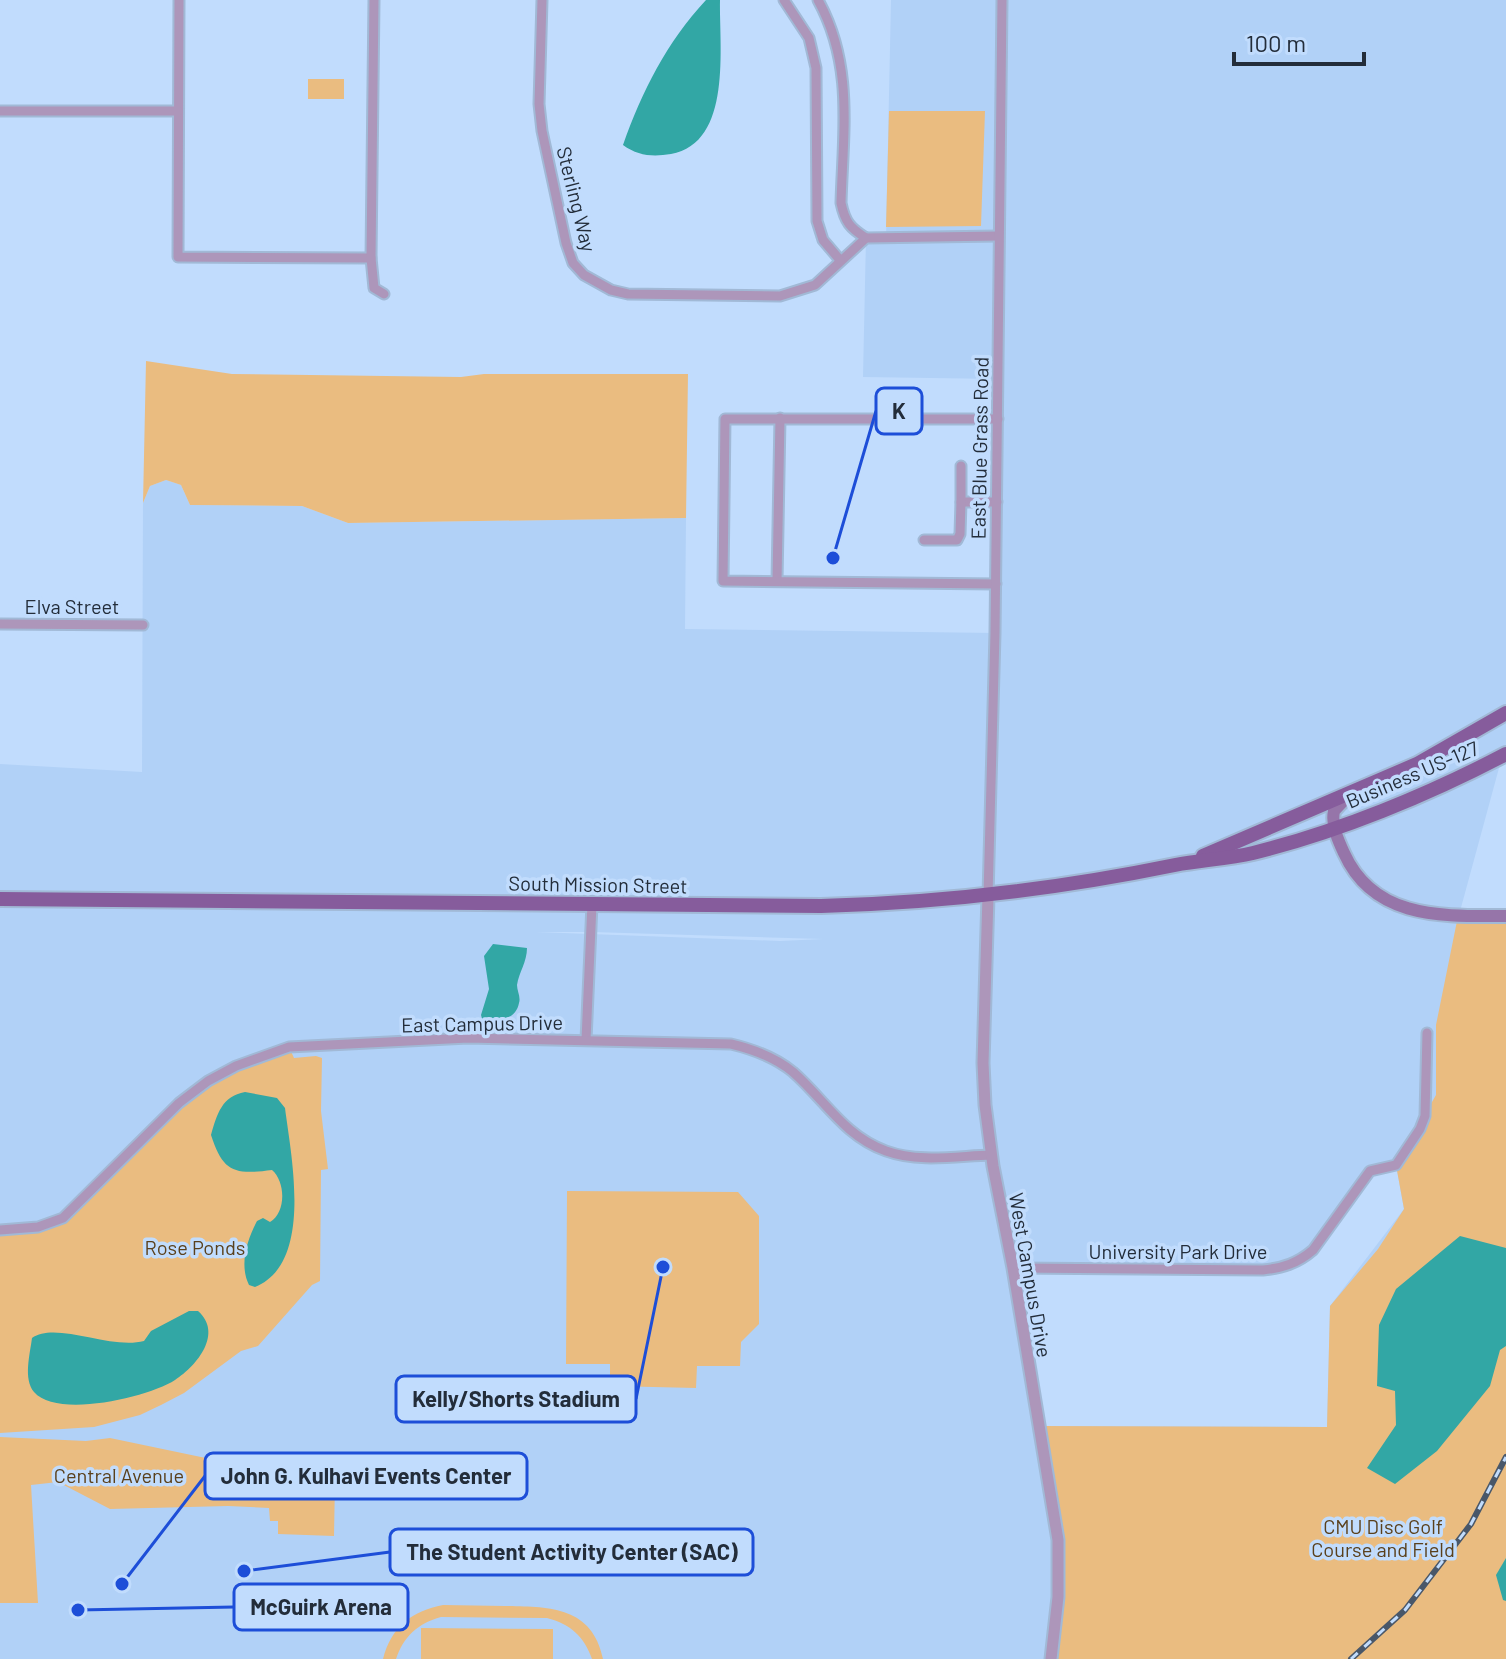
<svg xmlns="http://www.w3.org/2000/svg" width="1506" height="1659" font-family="Barlow,sans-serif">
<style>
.built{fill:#b1d1f7;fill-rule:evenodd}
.green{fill:#eabc80}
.water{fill:#32a7a5}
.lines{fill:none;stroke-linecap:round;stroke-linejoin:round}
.minor-casing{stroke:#a1b9d6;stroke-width:13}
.tertiary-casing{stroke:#a1b9d6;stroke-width:15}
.secondary-casing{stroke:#a1b9d6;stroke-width:16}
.primary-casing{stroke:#a1b9d6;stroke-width:18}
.minor{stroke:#ad96ba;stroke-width:9}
.tertiary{stroke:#ad96ba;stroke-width:11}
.secondary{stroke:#9675a9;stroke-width:12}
.primary{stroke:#865c9c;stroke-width:14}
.rail-casing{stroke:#495769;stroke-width:6}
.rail{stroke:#c1dcfd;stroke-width:3;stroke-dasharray:9;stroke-linecap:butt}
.labels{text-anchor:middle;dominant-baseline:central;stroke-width:7;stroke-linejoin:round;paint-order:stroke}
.street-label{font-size:20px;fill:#232d3a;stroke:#c1dcfd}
.park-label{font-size:20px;fill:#5a401c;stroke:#c1dcfd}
.leader{fill:none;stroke:#1d4ed8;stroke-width:3}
.callout-dot{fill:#1d4ed8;stroke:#c1dcfd;stroke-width:3}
.callout{fill:#c1dcfd;stroke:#1d4ed8;stroke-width:3}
.callout-label{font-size:22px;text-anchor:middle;font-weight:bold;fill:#232d3a}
</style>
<rect width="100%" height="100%" fill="#c1dcfd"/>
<path class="built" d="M891,0H1506V753L1502,757L1459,915L1506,1659H0V764L142,772L143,503L150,486L166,480L181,485L190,505L302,506L348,523L686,518L685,629L995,633L999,379L863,377L866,238H886ZM536,932H592L823,939L780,941ZM1396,1165L1404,1209L1330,1306L1327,1427L1040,1426L1013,1268L1290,1265L1313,1250L1370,1171Z"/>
<g class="green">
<rect x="308" y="79" width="36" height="20"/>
<path d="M889,111H985L981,226L886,227Z"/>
<path d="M146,361L232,374L461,377L484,374H688L686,518L348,523L302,506L190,505L181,485L166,480L150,486L143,503Z"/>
<path d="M1458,916L1506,918V1659H1048L1058,1549L1040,1426L1327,1427L1330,1306L1378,1249L1404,1209L1396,1165L1436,1095V1025Z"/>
<path d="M289,1047L294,1058L316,1056L322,1058L321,1111L328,1169L321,1170L320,1281L312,1285L258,1346L241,1351L184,1393L161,1405L140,1415L94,1427L0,1433V1230L53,1223L208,1081Z"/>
<path d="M567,1191L738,1192L759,1216V1324L741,1342L740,1366H697L696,1388L610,1386V1364H566Z"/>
<path d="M0,1437L86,1441L110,1438L325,1483L335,1482L334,1536L278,1534V1521H270L269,1508L228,1506L110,1509L58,1482L31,1485L38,1603H0Z"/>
<path d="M443,1605C464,1605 484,1606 505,1606C549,1607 592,1606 603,1659H592C584,1636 570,1624 547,1618L441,1617C418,1623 403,1637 396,1659H383C391,1627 412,1611 443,1605Z"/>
<path d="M421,1628L553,1629V1659H421Z"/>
</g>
<g class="water">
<path d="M706,0H720C719,46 733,143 671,154C653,157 638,156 623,145C642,91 667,42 706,0Z"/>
<path d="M493,944L527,948C527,962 519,972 517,985C517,991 521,997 519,1003C516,1020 497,1022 483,1022L481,1015L489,989L484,956Z"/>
<path d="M245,1092L277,1098L285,1108C291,1156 314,1263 255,1287L249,1285C239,1265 247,1240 257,1221L263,1218L270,1222C286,1213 286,1182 272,1170C234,1175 223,1172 211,1135C217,1114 222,1096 245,1092Z"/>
<path d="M1460,1236L1506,1248V1346L1500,1350L1490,1386L1437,1451L1395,1484L1367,1468L1396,1425L1395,1391L1377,1386L1379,1325L1396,1289Z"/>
<path d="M189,1311H198C223,1333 198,1365 175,1380C149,1397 57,1419 34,1392C23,1379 30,1354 32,1338C56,1321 110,1350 144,1341L151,1331Z"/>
<path d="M1506,1558V1601L1503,1600L1496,1575Z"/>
</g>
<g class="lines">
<defs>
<g id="minor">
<path d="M179,0L178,257L371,258"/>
<path d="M374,0L371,258L374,288L384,294"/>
<path d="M542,0L539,104L542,131L566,243L573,263L584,275L611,290L628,294L780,296L815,285L866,238L998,236"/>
<path d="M784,0L809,38L816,68L817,221L823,240L840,260"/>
<path d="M818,0C854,65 843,132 841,203C845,222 850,228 866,238"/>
<path d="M0,111H178"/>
<path d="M961,466V502H997"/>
<path d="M924,540H957L960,534L961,502"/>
<path d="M777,581L780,418"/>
<path d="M996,584L723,581L725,419H998"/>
<path d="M0,624L143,625"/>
<path d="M988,896L995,633L1002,0"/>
<path d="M586,1040L592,904"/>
<path d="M0,1230L38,1227L63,1218L179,1103L208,1081L236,1066L289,1047L468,1038L731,1044C752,1049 776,1058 793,1072C825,1100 844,1136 886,1151C919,1163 957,1156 991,1155"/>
<path d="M1013,1268L1263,1270C1283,1268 1298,1263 1313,1250L1370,1171L1396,1165L1420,1129L1425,1116L1427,1033"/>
</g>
<path id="tertiary" d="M988,896L983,1063L985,1105L993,1166L1013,1268L1058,1540V1597L1051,1659"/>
<path id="secondary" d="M1349,795L1334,811C1331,825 1338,840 1344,853C1374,920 1443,916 1506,916"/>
<g id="primary">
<path d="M1203,856L1417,764L1506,713"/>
<path d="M0,899L821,906C941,903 1058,889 1175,865C1201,860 1227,859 1253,853C1338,832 1428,795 1506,754"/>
</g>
</defs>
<use href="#minor" class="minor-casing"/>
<use href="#tertiary" class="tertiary-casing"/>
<use href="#secondary" class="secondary-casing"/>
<use href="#primary" class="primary-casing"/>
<use href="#minor" class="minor"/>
<use href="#tertiary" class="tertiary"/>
<use href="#secondary" class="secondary"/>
<use href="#primary" class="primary"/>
<defs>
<path id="rail" d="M1351,1659L1405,1610L1471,1524L1506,1457"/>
</defs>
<use href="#rail" class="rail-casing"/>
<use href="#rail" class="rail"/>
</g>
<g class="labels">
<g class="street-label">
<text transform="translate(577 199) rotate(76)">Sterling Way</text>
<text transform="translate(979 448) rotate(-89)">East Blue Grass Road</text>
<text x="72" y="606">Elva Street</text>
<text transform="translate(1412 774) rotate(-23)">Business US-127</text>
<text transform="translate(598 884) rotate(1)">South Mission Street</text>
<text transform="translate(482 1023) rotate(-1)">East Campus Drive</text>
<text x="1178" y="1251">University Park Drive</text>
<text transform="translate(1031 1275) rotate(80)">West Campus Drive</text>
</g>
<g class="park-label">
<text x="195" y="1247">Rose Ponds</text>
<text x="119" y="1475">Central Avenue</text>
<text x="1383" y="1526">CMU Disc Golf<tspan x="1383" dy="23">Course and Field</tspan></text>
</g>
</g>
<path class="leader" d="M833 558L876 411M663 1267L636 1399M122 1584L205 1476M244 1571L390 1552M78 1610L234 1607"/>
<g class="callout-dot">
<circle cx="833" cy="558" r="8"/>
<circle cx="663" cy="1267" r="8"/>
<circle cx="122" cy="1584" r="8"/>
<circle cx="244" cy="1571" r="8"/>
<circle cx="78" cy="1610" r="8"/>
</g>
<g class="callout">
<rect x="876" y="388" width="46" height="46" rx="8"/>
<rect x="396" y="1376" width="240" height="46" rx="8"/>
<rect x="205" y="1453" width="322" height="46" rx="8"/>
<rect x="390" y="1529" width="363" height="46" rx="8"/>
<rect x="234" y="1584" width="174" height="46" rx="8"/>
</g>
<g class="callout-label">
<text x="899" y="419">K</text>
<text x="516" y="1407">Kelly/Shorts Stadium</text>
<text x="366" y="1484">John G. Kulhavi Events Center</text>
<text x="572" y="1560">The Student Activity Center (SAC)</text>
<text x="321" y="1615">McGuirk Arena</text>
</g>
<path d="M1234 52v12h130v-12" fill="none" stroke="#232d3a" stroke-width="4"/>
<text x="1246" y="52" font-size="24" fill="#232d3a" stroke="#c1dcfd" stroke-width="6" paint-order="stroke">100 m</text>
</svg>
